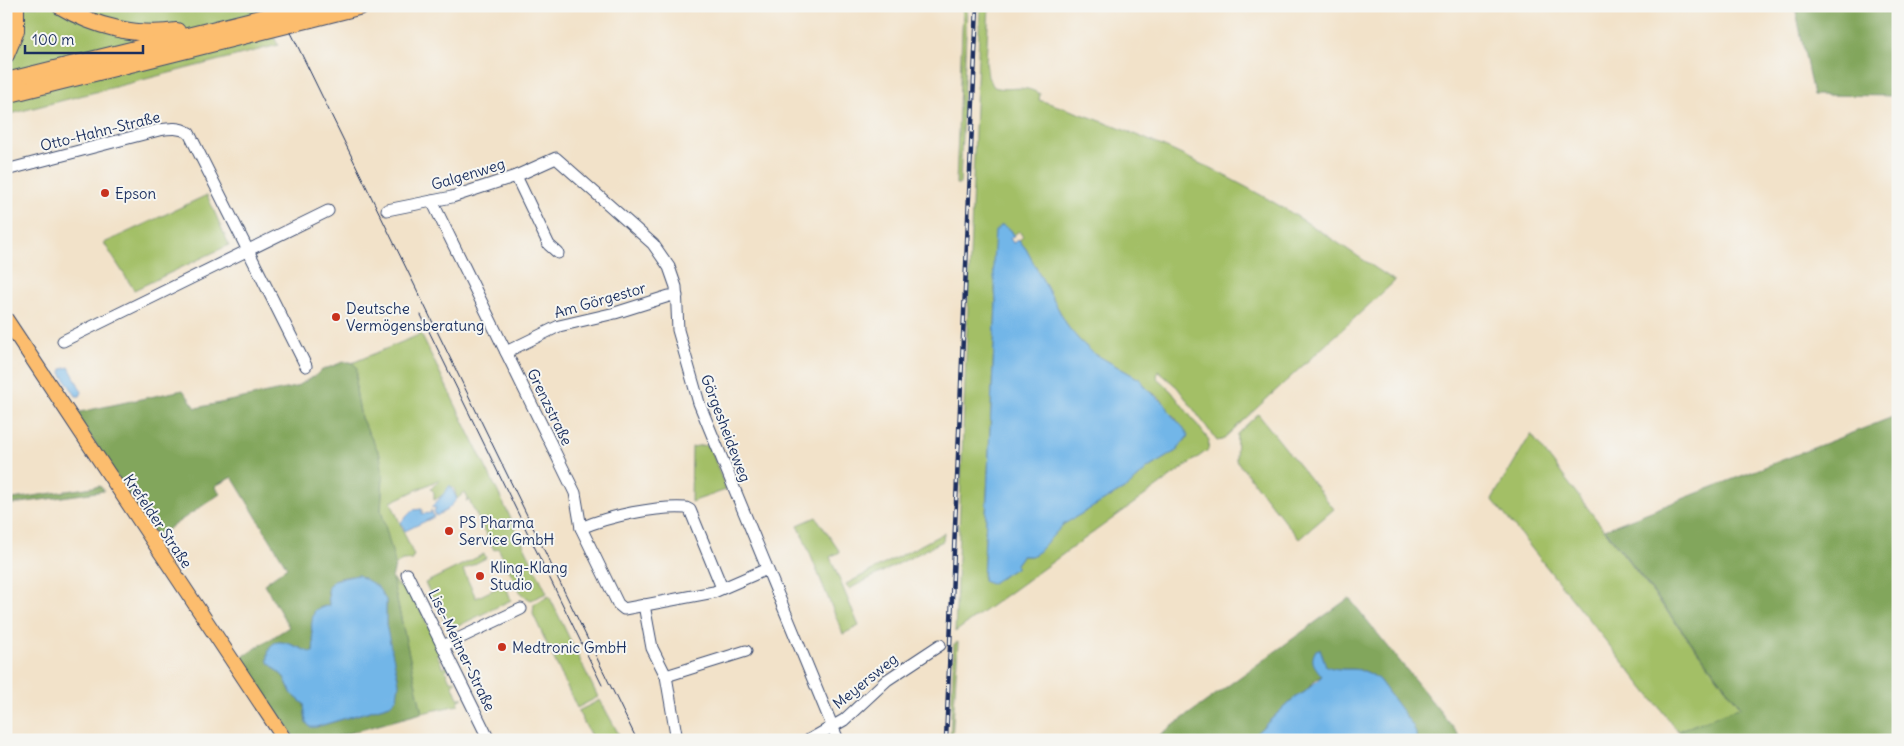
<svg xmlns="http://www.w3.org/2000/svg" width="1904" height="746" font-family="Delius,sans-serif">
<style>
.green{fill:#a3bf66;stroke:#5f7762;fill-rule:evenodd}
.forest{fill:#82a65b;stroke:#4e6a5c;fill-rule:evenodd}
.water{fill:#72b6e8;stroke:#4672a3}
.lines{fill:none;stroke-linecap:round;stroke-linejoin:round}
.minor-casing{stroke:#3b4a6e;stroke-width:13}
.major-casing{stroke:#3b4a6e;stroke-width:16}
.highway-casing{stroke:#3b4a6e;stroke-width:18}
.minor{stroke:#fff;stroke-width:11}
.major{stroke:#fcbd6e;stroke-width:14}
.highway{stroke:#fcbd6e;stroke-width:16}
.tram{stroke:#1b2f5e;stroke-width:1}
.rail-casing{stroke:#1b2f5e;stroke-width:4.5}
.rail{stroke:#f6f6f2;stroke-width:2.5;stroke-dasharray:8;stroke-linecap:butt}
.highway-bridge-casing{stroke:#3b4a6e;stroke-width:18;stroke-linecap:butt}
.highway-bridge{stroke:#fcbd6e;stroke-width:16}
.poi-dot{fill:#c8321e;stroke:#f6f6f2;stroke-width:2}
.labels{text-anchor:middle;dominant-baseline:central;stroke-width:4;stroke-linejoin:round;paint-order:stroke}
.street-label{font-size:15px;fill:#1b2f5e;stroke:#f6f6f2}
.poi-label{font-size:15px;fill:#1b2f5e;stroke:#f6f6f2;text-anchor:start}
</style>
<rect width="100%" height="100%" fill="#f6f6f2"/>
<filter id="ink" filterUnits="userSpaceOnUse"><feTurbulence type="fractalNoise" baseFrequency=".02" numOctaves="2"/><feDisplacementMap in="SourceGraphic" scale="10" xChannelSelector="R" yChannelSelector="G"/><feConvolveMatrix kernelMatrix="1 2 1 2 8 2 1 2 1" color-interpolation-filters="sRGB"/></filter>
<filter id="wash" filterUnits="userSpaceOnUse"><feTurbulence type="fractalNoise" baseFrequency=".0096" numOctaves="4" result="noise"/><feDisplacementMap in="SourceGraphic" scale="20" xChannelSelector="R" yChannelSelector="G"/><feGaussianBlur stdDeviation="1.12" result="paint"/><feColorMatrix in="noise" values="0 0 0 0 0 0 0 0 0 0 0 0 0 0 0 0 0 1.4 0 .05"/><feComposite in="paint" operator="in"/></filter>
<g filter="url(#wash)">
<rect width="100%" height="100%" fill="#f2e2c9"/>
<g class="green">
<path d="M6,6H124L134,9L259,6L278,45L6,115Z"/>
<path d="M963,6H967L960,184H956Z"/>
<path d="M980,6H989L986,62L988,77L994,87C1012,92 1021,83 1040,94L1039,100C1111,122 1181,152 1246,187C1298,214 1346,249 1395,281L1222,440L1217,441L1177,387L1158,371L1157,378L1171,391L1209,440L1208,450L955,632ZM1011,230L1014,235L1019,231L1023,237L1019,240L1026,249L1068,327L1079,340L1093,353L1141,380L1146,388L1161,399L1168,412L1175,417L1187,438L1176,451L1148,468L1129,486L1063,524L1031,556H1022L1016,564L983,581L996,302L995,289Z"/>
<path d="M207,195L229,245L134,290L104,243Z"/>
<path d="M421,334L547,593L531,600L522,595L498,548L494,550L469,500L466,501L468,498L465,492L457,499L454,488L450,486L445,494L434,500V492L431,489L440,479L391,502L414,556L412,557L413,560H402L395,566L381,510L383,476L380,455L361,418L356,390L357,374L352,363Z"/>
<path d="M1258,414L1334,509L1299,539L1236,460L1237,434Z"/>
<path d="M1531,434L1741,708L1678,731L1492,499Z"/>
<path d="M704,445L710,447L726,490L691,502L692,447Z"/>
<path d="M816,517L840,552L830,557L859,626L843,634L798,525Z"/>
<path d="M944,533L943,541L849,589L846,584Z"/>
<path d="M484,554L486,558L463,570L476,598L505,584L511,600L456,627L449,626L445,622L425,583Z"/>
<path d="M392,578L398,586L410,589L441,652L437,654L443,668L448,666L449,668L445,670L450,681L455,680V682L452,684L458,698H463L459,700L458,705L422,713Z"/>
<path d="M549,596L598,697L577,708L533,614L534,604Z"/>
<path d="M958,642L952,740H950L954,644Z"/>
<path d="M600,700L622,740H593L578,711Z"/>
</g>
<g class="forest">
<path d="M1795,6H1898V96L1813,95Z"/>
<path d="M343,362H351L357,367L356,390L361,418L380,455L383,476L381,510L394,559L395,566L392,578L422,713L324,740H296L239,659L289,627L264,584L287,567L232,477L215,486L220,494L156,537L75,413L183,390L196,408L295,387L315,376L320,371ZM351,576L386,601V625L394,668L398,676L397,698L390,705L316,727H310L306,722L304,704L292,694L284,677L268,662L270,649L280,642L301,648L306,653L313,652C316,632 305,630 319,608L329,605C330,600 328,597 328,592C327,580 342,577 351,576Z"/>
<path d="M1898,415V740H1684L1678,731L1741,707L1605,529Z"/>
<path d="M100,486L104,491L6,505V500Z"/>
<path d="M1349,598L1463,740H1416V734L1379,680C1358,662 1346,674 1325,666L1320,650L1322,676L1316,679L1305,692L1294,698L1249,740H1153Z"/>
</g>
<g class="water">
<path d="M1002,225L1011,230L1014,236L1010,238L1013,243L1019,240L1026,249L1068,327L1079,340L1093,353L1141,380L1146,388L1167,406C1169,417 1184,424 1188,436L1176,451L1148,468L1129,486L1064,524L1036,554L1031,556H1022L1016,564V568L991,584L983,581L996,302L993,263L995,231Z"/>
<path d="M69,367L82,392L80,396H76L61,373L62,369Z"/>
<path d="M450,485L457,499L447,510L436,516L434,511L436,508L431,507C435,505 447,490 450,485Z"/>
<path d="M422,509V514L431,513V510L434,517L405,531L401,522L413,510Z"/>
<path d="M358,575L377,586L386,600V625L399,683L397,698L390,705L316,727H310L306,722L304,704L292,694L284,677L268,662C266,622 305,655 313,652C316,636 307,631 315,610L329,605L328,587L334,580Z"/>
<path d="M1320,649L1326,666C1346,674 1358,662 1379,680L1413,726L1416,734V740H1249L1294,698L1305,692L1322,676C1315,666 1309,662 1316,650Z"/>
</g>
</g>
<g filter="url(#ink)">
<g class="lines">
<defs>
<g id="minor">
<path d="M6,170L159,130C171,128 179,127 189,133L306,366"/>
<path d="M516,176L549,245L558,253"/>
<path d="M432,201L575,493L581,528L618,604L624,609L714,592L767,569"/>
<path d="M387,210L452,197L516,176L556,158L653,244L669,267L676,287L678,330L699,403L838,740"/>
<path d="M63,341L328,211"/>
<path d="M506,352L559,326L615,313L669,296H677"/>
<path d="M581,528C609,516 656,506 686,508L690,510L722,588"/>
<path d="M407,574L489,740"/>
<path d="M644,605L652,648L666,676L677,740"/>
<path d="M443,646L521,609"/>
<path d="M666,676L746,651"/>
<path d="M809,740L844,720L887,680L940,645"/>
</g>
<path id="major" d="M6,319L285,740"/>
<g id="highway">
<path d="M60,6C95,27 137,37 177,31"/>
<path d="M311,19L362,6"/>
<path d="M6,55L16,31V6"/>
<path d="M6,81L252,20"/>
<path d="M6,95L255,33"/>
</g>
</defs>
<use href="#minor" class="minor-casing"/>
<use href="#major" class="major-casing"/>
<use href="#highway" class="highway-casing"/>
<use href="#minor" class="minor"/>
<use href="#major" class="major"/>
<use href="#highway" class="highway"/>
<g class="tram">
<path d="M278,6L637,740"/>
<path d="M421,315L602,685"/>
</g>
<defs>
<path id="rail" d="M946,740L977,6"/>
</defs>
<use href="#rail" class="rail-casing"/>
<use href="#rail" class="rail"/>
<defs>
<g id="highway-bridge">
<path d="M252,20L307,6"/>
<path d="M255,33L311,19"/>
</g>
</defs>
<use href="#highway-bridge" class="highway-bridge-casing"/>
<use href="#highway-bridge" class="highway-bridge"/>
</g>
</g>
<g class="poi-dot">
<circle cx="105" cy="193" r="5"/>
<circle cx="336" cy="317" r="5"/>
<circle cx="449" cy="531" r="5"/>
<circle cx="480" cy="576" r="5"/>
<circle cx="502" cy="647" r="5"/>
</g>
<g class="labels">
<g class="street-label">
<text transform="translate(100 131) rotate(-14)">Otto-Hahn-Straße</text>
<text transform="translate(468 174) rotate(-17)">Galgenweg</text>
<text transform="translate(600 300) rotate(-16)">Am Görgestor</text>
<text transform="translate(550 407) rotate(64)">Grenzstraße</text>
<text transform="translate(726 428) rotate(69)">Görgesheideweg</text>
<text transform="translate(158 521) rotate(56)">Krefelder Straße</text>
<text transform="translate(462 650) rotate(64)">Lise-Meitner-Straße</text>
<text transform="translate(865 681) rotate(-39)">Meyersweg</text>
</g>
<g class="poi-label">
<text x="115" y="193">Epson</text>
<text x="346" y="308">Deutsche<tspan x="346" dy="17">Vermögensberatung</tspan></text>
<text x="459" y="522">PS Pharma<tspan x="459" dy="17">Service GmbH</tspan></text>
<text x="490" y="567">Kling-Klang<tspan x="490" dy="17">Studio</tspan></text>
<text x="512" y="647">Medtronic GmbH</text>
</g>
</g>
<rect width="1904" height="746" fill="none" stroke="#f6f6f2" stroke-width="25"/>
<path d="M25 45v8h118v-8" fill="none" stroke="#1b2f5e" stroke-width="2.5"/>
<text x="32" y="45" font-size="15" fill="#1b2f5e" stroke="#f6f6f2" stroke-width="4" paint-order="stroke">100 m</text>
</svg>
